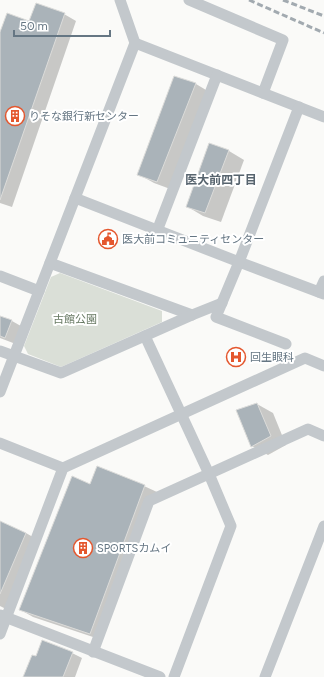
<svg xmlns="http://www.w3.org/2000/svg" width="324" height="677" font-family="Figtree,'Noto Sans JP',sans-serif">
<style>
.green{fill:#dadfd7}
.shadow{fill:#0003}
.building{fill:#aab3b9;stroke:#dcdcda}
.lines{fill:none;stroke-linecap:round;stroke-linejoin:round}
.minor{stroke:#c3c8cc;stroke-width:11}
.rail{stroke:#a2aab0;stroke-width:3;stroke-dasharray:6 3;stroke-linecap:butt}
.labels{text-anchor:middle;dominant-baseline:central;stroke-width:4;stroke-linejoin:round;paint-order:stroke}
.poi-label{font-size:11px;fill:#657683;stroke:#fff;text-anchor:start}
.park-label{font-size:11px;fill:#687a64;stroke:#fff}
.neighbourhood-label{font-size:12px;font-weight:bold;fill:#57646e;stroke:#fff}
</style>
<rect width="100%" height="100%" fill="#fafaf8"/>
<path class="green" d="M60,273L162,311V322L61,367L28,354L24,346L51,277Z"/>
<g class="shadow">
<path d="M64,14L76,21L12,207L0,203V35L30,22Z"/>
<path d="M174,77L196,84L211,93L173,190L154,183L138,174Z"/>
<path d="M210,144L229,151L244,160L221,222L203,216L188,207Z"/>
<path d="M0,317L12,321L28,330L21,346L0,338Z"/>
<path d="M257,404L273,413L286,445L268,455L252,446Z"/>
<path d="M90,486H144L157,492L102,640L33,617L21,610Z"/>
<path d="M0,522L26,533L38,540L8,610L0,606Z"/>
<path d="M72,653L82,658L75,677H24L36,657Z"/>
</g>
<g class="building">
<path d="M36,3L65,13L0,200V32L7,13L29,21Z"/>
<path d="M174,76L196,83L157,182L137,175Z"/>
<path d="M209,143L229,150L205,213L186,207Z"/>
<path d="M0,316L12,320L5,338L0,336Z"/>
<path d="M257,403L271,436L251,447L236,410Z"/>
<path d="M97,466L145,485L90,634L19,610L72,476L90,484Z"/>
<path d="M0,521L26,533L0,594Z"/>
<path d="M42,640L73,652L63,677H23L32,655L36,656Z"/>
</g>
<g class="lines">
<g class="minor">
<path d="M189,0L283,40L263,93"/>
<path d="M135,43L324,117"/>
<path d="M75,198L239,262L324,294"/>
<path d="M157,231L217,75"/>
<path d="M50,263L192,315"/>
<path d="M0,276L39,291"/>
<path d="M319,292L324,281"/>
<path d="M145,336L209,474L231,526L174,677"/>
<path d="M286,344L216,317L239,262L299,107"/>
<path d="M0,351L61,373L192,315L222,303"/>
<path d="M0,392L135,43L120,0"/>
<path d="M0,443L63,468"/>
<path d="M0,615L160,677"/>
<path d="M0,634L63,468L305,358L324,366"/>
<path d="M93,652L149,501L308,429L324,436"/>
<path d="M265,677L324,526"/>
</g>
<g class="rail">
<path d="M249,0L324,33"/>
<path d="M283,0L324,16"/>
</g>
</g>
<defs>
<symbol id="building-ring" viewBox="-11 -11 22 22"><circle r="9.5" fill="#fff" stroke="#e4572e" stroke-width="1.5"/><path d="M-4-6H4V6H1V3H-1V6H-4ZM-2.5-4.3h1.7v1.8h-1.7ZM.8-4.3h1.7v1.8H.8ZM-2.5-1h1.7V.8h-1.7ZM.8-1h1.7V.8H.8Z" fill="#e4572e"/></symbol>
<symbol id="civic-ring" viewBox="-11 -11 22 22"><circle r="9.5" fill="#fff" stroke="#e4572e" stroke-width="1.5"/><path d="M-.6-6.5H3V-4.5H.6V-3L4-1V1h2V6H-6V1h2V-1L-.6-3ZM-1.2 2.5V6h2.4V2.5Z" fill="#e4572e"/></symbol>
<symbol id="hospital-ring" viewBox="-11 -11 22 22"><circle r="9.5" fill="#fff" stroke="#e4572e" stroke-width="1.5"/><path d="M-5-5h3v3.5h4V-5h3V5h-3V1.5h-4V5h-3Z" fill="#e4572e"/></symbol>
</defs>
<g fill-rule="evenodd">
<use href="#building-ring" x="4" y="105" width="22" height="22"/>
<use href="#civic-ring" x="97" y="228" width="22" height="22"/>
<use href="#hospital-ring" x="225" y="346" width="22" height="22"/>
<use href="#building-ring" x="72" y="537" width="22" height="22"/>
</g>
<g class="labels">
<g class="poi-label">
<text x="29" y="116">りそな銀行新センター</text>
<text x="122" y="239">医大前コミュニティセンター</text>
<text x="250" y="357">回生眼科</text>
<text x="97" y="548">SPORTSカムイ</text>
</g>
<g class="park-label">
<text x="75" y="319">古館公園</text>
</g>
<g class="neighbourhood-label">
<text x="221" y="180">医大前四丁目</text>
</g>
</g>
<path d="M14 30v6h96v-6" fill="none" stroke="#657683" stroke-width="2"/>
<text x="20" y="30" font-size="12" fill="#657683" stroke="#ffffff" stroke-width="3" paint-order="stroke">50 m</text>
</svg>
